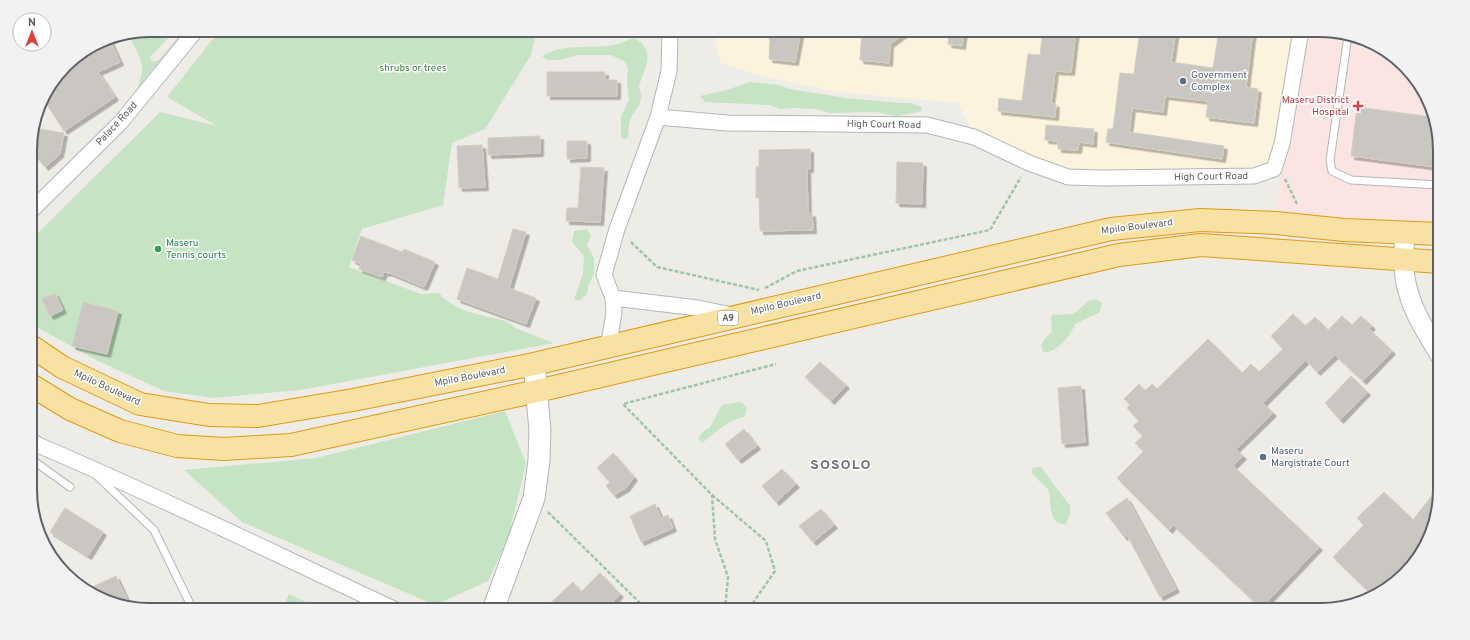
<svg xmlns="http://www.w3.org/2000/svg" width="1470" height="640" font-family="Overpass,sans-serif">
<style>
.commercial{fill:#fbf3de}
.medical{fill:#fae5e3}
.green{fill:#c6e4c4}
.building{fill:#cac7c2;stroke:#d3cec4;filter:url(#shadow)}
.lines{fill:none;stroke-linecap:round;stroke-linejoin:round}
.service-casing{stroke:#b3b6b9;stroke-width:9}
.minor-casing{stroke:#b3b6b9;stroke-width:17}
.tertiary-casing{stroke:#b3b6b9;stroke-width:21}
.secondary-casing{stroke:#b2b5b9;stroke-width:23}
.trunk-casing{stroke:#e29812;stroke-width:24}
.path{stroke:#9ec5a7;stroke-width:2.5;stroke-dasharray:4 2;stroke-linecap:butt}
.service{stroke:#fff;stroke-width:7}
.minor{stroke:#fff;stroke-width:15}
.tertiary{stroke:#fff;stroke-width:19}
.secondary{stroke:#fff;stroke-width:21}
.trunk{stroke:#f7e2a3;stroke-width:22}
.service-dot{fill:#5c6f8a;stroke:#fff;stroke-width:1.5}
.health-dot{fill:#e0444e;stroke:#fff;stroke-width:1.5}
.leisure-dot{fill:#2e9e5b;stroke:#fff;stroke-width:1.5}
.labels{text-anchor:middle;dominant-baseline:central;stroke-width:3;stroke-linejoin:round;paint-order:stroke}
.shield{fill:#fff;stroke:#8e9093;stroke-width:1}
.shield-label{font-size:9px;font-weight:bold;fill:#5d6165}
.park-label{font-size:10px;fill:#3d843d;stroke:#fff}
.service-label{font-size:10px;fill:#4e5e75;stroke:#fff;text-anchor:start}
.health-label{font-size:10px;fill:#be3a42;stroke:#fff;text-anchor:end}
.street-label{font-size:10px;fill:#5d6165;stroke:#fff}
.leisure-label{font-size:10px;fill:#27864d;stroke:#fff;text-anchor:start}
.district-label{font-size:14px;font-weight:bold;letter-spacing:1px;fill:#6e7377;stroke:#fff}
.rim{fill:none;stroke:#5d6165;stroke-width:2}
</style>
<defs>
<filter id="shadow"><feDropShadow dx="3.5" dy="3.5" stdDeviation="0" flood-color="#0004"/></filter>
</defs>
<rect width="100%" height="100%" fill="#eeece6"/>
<path class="commercial" d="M712,30H1301L1274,169L1068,177L974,137L958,103L837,92L761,76L721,63Z"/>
<path class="medical" d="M1301,30H1320L1366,39L1415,77L1439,135V234L1276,223L1282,144Z"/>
<g class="green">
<path d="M150,30H176L150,57L152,62L159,60L184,30H189L163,63L153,68L147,83L142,88L138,87C147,63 139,56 128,34Z"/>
<path d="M220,30H537L531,55L485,129L452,143L443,205L362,229L349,267L421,294L439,293C448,304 463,311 477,314C490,318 505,318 515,328L554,343L300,390L214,398L164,391L96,360L31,324L30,241L160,112L217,126L167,97Z"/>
<path d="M634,38C657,50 645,68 639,86C646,107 633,107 629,124C628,129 629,134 627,139H621V116L629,100L627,82L628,68L625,62L611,55H579L559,60H547L542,56C562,43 593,49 614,45C620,44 627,40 634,38Z"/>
<path d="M750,82L779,85L789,89L846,98L900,103H911L921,107L922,111L897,116L876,112L830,113L815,109L793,108L780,109L769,105L705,102L700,96L730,89Z"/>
<path d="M587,229L591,236L587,245L594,258V274L588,286L587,294L579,301L574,299L583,274L584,256L572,242L574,231Z"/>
<path d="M1096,299L1102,303L1100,312L1075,324C1072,334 1055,355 1043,352L1041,346L1044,340L1052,331L1051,318L1053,315L1073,314L1090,300Z"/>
<path d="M739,402L743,403L747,409L744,417C727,420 715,433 702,443L698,438L704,431L710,427L722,405Z"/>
<path d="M505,411L526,463L508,539L488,581L435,605L242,522L184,470L316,458Z"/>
<path d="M1041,467L1070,506V514L1066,524C1046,525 1053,501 1048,489L1032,474V468Z"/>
<path d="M289,594L324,610H282Z"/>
</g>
<g class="building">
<path d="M763,30H801L795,62L769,59L770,40Z"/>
<path d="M862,30H909L890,44L889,63L860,60Z"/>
<path d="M950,30H964L962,46L948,44Z"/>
<path d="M1043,30H1076L1071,72L1055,71L1051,103L1056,104L1055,117L998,111L999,98L1022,101L1028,54L1040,55Z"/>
<path d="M1140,30H1176L1171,62L1213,68L1219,30H1253L1246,87L1258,89L1254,123L1206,117L1208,101L1165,96L1163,112L1132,108L1129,132L1224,146L1222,159L1106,142L1108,129H1113L1120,73L1134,74Z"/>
<path d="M109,38L120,62L98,72L115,97L64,131L42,97L69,63L96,50L94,45Z"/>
<path d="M547,72H605V80H617V96H547Z"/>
<path d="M1357,107L1432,117L1439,135L1435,167L1351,156Z"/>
<path d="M1046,125L1094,129L1093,144L1079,142L1078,150L1058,149V141L1045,140Z"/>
<path d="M34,128L64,133L60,154L45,167L30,149Z"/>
<path d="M540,136V153L488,155V138Z"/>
<path d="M567,141H587V158L567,159Z"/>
<path d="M482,145L485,187L459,188L457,146Z"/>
<path d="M810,149V169H807L808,214L812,213L813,230L760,231L759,198H756V167H759V150Z"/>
<path d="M897,162L923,163L922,204L896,203Z"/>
<path d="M581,167L604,168L600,222L566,221L567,208H578Z"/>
<path d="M513,229L526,232L509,288L536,298L526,324L457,299L467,268L498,279Z"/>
<path d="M361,236L402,252L404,249L435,262L424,287L390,273L384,272L382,277L359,269L361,264L352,260Z"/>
<path d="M55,293L63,310L50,316L42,299Z"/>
<path d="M83,302L118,311L107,354L72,346Z"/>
<path d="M1293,314L1305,326L1315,317L1328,330L1342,316L1352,325L1361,316L1372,326L1369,329L1392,351L1363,381L1335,355L1317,372L1306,360L1263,403L1273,413L1236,449L1243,456L1233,466L1319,547L1261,608L1173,525L1169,530L1117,478L1144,451L1135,443L1143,436L1133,426L1139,421L1127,408L1131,404L1124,399L1139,384L1145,391L1152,384L1157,389L1208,339L1242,373L1251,364L1259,372L1283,349L1271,336Z"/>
<path d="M820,362L846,385L831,401L805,377Z"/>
<path d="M1351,376L1367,392L1340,420L1325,403Z"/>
<path d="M1081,386L1085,442L1062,444L1058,388Z"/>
<path d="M744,429L757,446L738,460L725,444Z"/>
<path d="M613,453L634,477L626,488L614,495L606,486L610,482L597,468Z"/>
<path d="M782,469L796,484L776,502L762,486Z"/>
<path d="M1440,485L1431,536L1393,585L1373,596L1333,557L1364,525L1357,518L1384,492L1413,520Z"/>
<path d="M1127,498L1176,589L1160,597L1127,535L1124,537L1106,513Z"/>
<path d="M655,504L661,518L668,515L673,528L641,542L630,516Z"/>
<path d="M65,508L103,532L88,556L50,532Z"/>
<path d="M821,509L834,525L813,542L799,526Z"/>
<path d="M600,573L620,594L605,610H543L573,582L581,592Z"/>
<path d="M116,576L130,606L104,601L88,589Z"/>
</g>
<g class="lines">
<defs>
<g id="service">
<path d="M1348,36L1330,160L1332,171L1351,180L1439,185"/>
<path d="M31,459L70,487"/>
<path d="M96,475L154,530L193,610"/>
</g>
<g id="minor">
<path d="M658,117L669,71L670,30"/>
<path d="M30,212L121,122L196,30"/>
<path d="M732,315L698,308L613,298L604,275L617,229L658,117L727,123L927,125L974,137L1029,163L1068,177L1104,178L1254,176L1274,169L1282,144L1301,30"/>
<path d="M608,348L614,313L613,298"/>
<path d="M31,440L38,445C159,496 277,555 396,610"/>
</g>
<path id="tertiary" d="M1405,232C1404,251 1402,272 1408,291C1414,314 1428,335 1440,355"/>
<path id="secondary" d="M493,610L534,498L539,460L540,430L534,364"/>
<g id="trunk">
<path d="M31,346L62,367L140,404L209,415L258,416L353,400L534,364L1111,229L1200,220L1276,223L1344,230L1439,234"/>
<path d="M31,385L70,409L120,431L177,446L224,449L291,445L537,391L1119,255L1201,245L1439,262"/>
</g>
</defs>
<use href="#service" class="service-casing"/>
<use href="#minor" class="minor-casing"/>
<use href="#tertiary" class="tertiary-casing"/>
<use href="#secondary" class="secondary-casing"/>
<use href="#trunk" class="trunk-casing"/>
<g class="path">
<path d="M1285,179L1297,204"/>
<path d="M631,242L657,267L759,290"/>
<path d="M765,288L797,271L990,230L1021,177"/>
<path d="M712,495L766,541L775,571L748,610"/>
<path d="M548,512L647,610"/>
<path d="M725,610L728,577L715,539L712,495L623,404L776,364"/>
</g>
<use href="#service" class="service"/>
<use href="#minor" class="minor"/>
<use href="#tertiary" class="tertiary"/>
<use href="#secondary" class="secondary"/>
<use href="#trunk" class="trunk"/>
</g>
<g class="service-dot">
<circle cx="1183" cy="81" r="4"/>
<circle cx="1263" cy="457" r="4"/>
</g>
<path class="health-dot" d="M1356 100h4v4h4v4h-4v4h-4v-4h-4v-4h4z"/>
<circle class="leisure-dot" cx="158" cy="249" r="4"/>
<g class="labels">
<rect class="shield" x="718" y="311" width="20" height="14" rx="3"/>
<g class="shield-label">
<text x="728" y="318">A9</text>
</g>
<g class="park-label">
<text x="413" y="68">shrubs or trees</text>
</g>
<g class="service-label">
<text x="1191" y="75">Government<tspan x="1191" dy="12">Complex</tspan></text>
<text x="1271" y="451">Maseru<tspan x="1271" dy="12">Margistrate Court</tspan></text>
</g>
<g class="health-label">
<text x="1349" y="100">Maseru District<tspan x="1349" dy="12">Hospital</tspan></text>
</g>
<g class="street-label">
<text transform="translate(117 124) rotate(-47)">Palace Road</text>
<text transform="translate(884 125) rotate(1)">High Court Road</text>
<text transform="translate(1211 177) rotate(-1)">High Court Road</text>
<text transform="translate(1137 227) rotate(-7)">Mpilo Boulevard</text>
<text transform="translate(786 304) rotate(-13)">Mpilo Boulevard</text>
<text transform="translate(470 377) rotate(-11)">Mpilo Boulevard</text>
<text transform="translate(107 388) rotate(25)">Mpilo Boulevard</text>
</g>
<g class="leisure-label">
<text x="166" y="243">Maseru<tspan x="166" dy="12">Tennis courts</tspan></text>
</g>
<g class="district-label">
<text x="841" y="465">SOSOLO</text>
</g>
</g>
<path d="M0 0H1470V640H0ZM150 37H1320A113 113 0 0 1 1433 150V490A113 113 0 0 1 1320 603H150A113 113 0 0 1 37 490V150A113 113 0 0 1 150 37Z" fill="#f2f2f3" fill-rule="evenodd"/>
<path class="rim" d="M150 37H1320A113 113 0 0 1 1433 150V490A113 113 0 0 1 1320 603H150A113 113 0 0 1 37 490V150A113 113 0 0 1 150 37Z"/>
<g transform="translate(32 32)"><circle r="19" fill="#ffffff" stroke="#bec0c1"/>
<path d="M0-3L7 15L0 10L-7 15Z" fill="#dc433e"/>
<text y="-6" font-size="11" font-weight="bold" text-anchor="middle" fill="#5d6165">N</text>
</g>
</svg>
